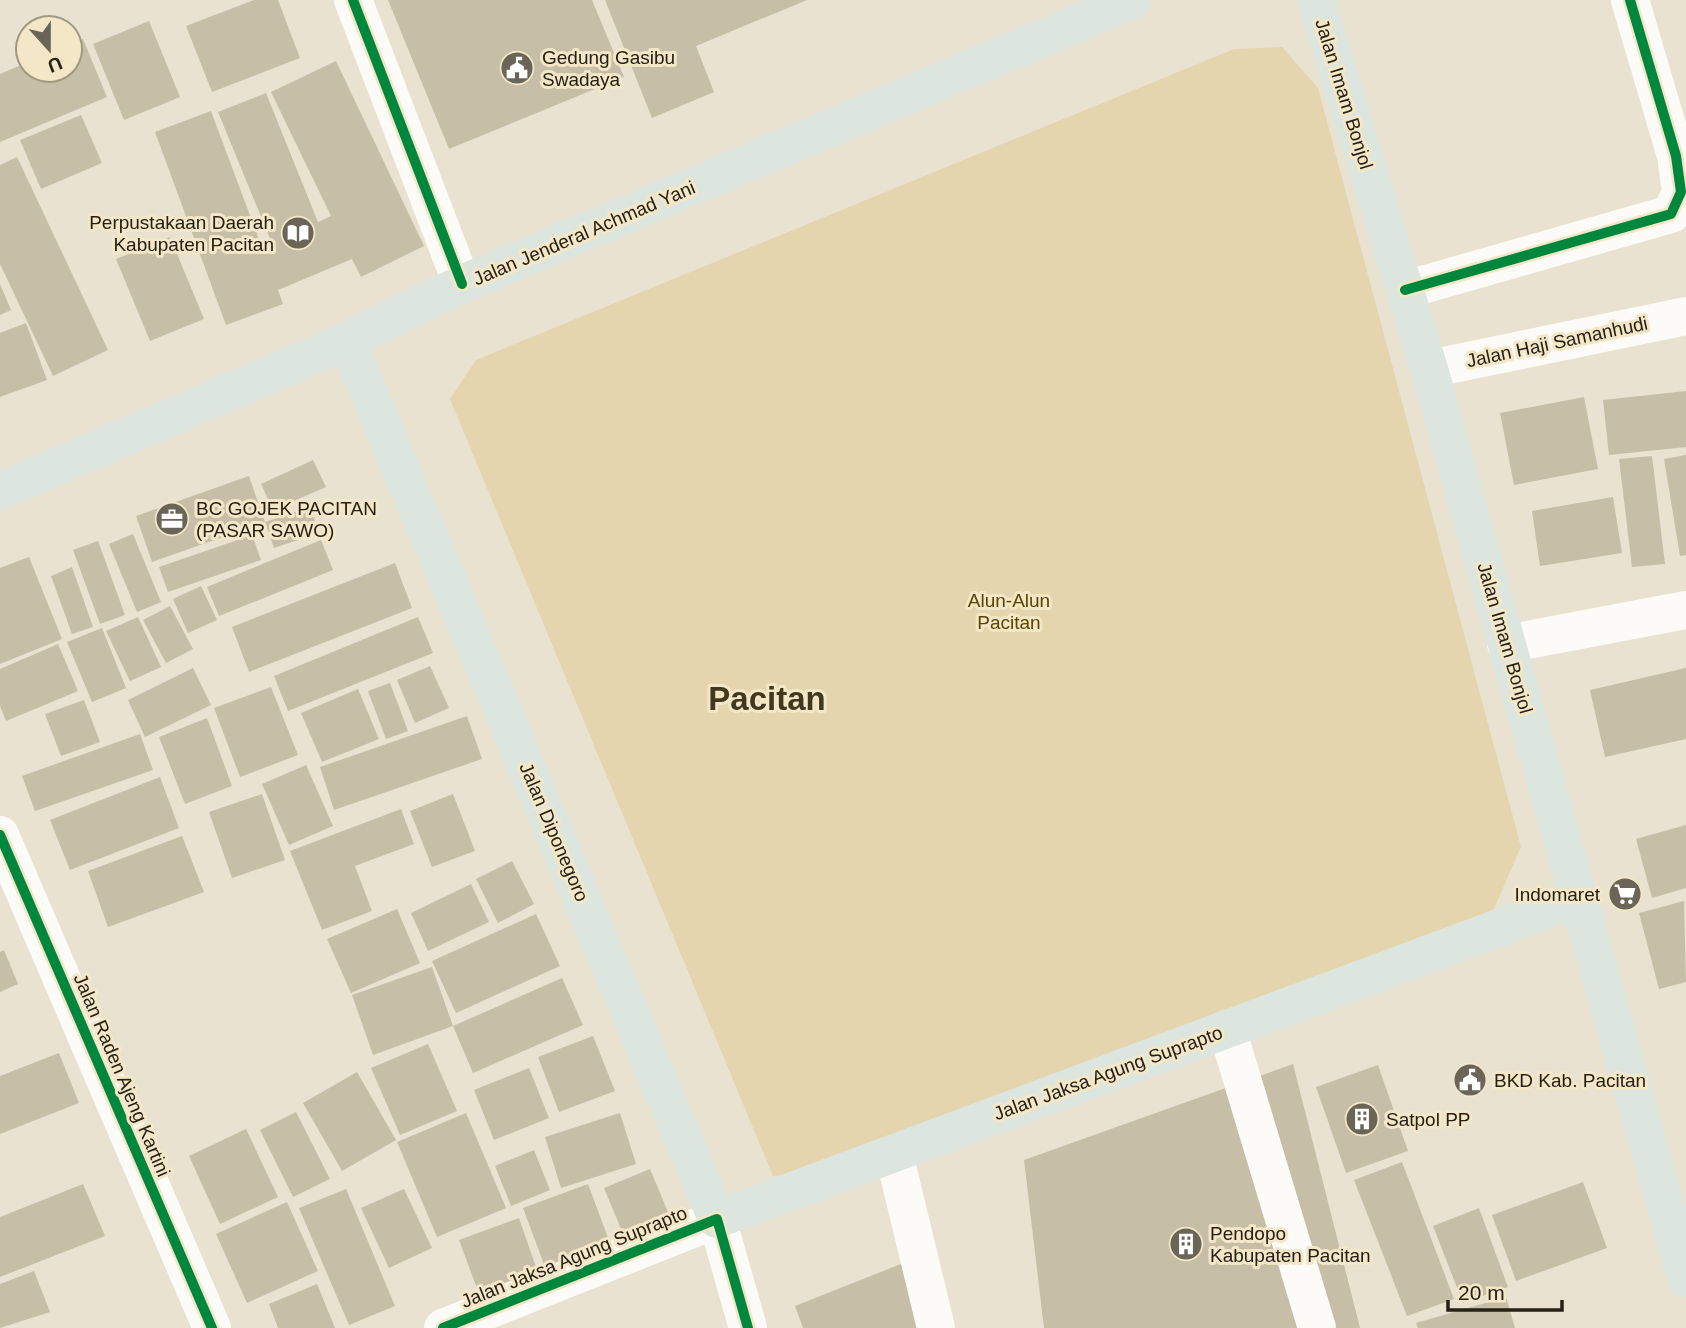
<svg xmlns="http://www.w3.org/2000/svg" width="1686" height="1328" font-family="Helvetica,sans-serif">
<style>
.green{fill:#e4d5af}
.building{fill:#c6bea7}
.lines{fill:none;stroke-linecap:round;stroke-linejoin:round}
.minor{stroke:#fcfbf8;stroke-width:38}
.major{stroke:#dde5df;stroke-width:38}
.cycleway-casing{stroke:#f3e7c7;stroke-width:15}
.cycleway{stroke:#00873e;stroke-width:10}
.labels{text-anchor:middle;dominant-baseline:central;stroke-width:6;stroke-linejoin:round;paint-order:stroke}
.poi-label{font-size:19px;fill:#252115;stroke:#f3e7c7;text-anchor:start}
.street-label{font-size:19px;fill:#252115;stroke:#f3e7c7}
.park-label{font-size:19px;fill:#594603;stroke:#f3e7c7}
.town-label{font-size:33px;font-weight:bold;fill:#42381d;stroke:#f3e7c7}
</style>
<rect width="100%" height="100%" fill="#e9e2d1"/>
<path class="green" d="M1282,47L1318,88L1521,847L1485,929L833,1171L773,1176L450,399L476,360L1234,49Z"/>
<g class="building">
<path d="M254,0H278L300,58L212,92L186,26Z"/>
<path d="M388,0H592L624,77L449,149Z"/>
<path d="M605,0H807L696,46L714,92L652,118Z"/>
<path d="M149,21L180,97L124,120L93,44Z"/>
<path d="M83,39L107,97L0,142V74L28,62V70H70V45Z"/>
<path d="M336,61L424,246L361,277L352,259L278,290L283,304L226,325L155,132L211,111L261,245L271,241L218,112L266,93L318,222L331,216L271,92Z"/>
<path d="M81,115L102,163L41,189L20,140Z"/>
<path d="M17,157L108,350L53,376L0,264V165Z"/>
<path d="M170,237L204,319L150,341L116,259Z"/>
<path d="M0,284L11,310L0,315Z"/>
<path d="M26,323L47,380L0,397V333Z"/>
<path d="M1686,391V447L1609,455L1603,400Z"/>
<path d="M1584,397L1598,469L1514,485L1500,413Z"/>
<path d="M1686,455V555L1680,556L1664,459Z"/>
<path d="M1652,456L1665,564L1632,567L1619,459Z"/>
<path d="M313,460L326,487L273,510L261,484Z"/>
<path d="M249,476L265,522L152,562L136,516Z"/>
<path d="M1613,497L1622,553L1540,566L1532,511Z"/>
<path d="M310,507L319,533L274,548L265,522Z"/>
<path d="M133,534L161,602L137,612L109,544Z"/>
<path d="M252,535L261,560L168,592L159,567Z"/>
<path d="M321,540L333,570L219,616L207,587Z"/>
<path d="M98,541L125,615L100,624L73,550Z"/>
<path d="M29,557L62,639L0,664V568Z"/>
<path d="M395,563L412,608L249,672L232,627Z"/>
<path d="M72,567L93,627L72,634L51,576Z"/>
<path d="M201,586L217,620L188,633L173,599Z"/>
<path d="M170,606L193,649L166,663L143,620Z"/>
<path d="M138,617L161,667L130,681L106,631Z"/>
<path d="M418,617L433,653L288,711L274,676Z"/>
<path d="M102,628L126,688L92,702L67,642Z"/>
<path d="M58,644L78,691L6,721L0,706V669Z"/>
<path d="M430,666L449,708L415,723L397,680Z"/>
<path d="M193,668L211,705L145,737L128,700Z"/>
<path d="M1686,668V739L1605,757L1590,690Z"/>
<path d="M390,683L408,731L386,739L368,691Z"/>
<path d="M271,687L298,755L240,777L214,708Z"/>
<path d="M358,689L379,739L322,762L301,713Z"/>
<path d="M84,700L100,742L61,756L45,714Z"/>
<path d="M467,716L482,759L334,810L320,767Z"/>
<path d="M207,718L232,786L185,804L159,737Z"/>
<path d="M140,734L153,770L35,811L22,776Z"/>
<path d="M306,765L333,826L289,845L262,784Z"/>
<path d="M160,777L179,828L70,870L50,820Z"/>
<path d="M262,794L285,860L232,878L209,812Z"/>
<path d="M453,794L475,851L432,867L410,811Z"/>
<path d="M401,809L414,844L355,866L372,911L322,930L290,851Z"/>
<path d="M1686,825V888L1652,898L1636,839Z"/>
<path d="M182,836L204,892L108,927L88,871Z"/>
<path d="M512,861L534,904L498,923L476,879Z"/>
<path d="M471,884L489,922L428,951L411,913Z"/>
<path d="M1684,901L1686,982L1659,989L1639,913Z"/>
<path d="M397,909L420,963L351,993L327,939Z"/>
<path d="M536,914L560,966L456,1013L432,961Z"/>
<path d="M4,950L18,984L0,992V952Z"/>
<path d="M432,967L453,1026L562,978L583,1025L473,1073L453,1026L373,1055L352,995Z"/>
<path d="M593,1036L615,1091L559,1112L538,1057Z"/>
<path d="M428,1044L457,1111L400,1135L371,1068Z"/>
<path d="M59,1053L79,1103L0,1134V1076Z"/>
<path d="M1293,1064L1360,1328H1044L1024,1160Z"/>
<path d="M1378,1065L1408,1151L1346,1173L1316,1087Z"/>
<path d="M529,1068L549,1118L494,1140L474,1090Z"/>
<path d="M357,1072L396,1140L342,1171L303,1103Z"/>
<path d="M296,1112L330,1179L293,1197L260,1130Z"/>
<path d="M466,1113L506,1208L437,1237L397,1142Z"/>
<path d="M620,1113L636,1164L561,1188L545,1137Z"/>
<path d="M246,1129L278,1197L220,1224L189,1156Z"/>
<path d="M534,1150L550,1190L511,1206L495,1166Z"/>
<path d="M1402,1162L1454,1299L1407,1316L1354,1180Z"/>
<path d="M650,1169L670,1217L624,1236L604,1188Z"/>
<path d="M1583,1182L1607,1248L1516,1281L1492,1215Z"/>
<path d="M83,1184L105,1236L0,1277V1217Z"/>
<path d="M588,1184L610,1243L545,1267L523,1208Z"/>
<path d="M346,1189L395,1306L349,1325L299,1208Z"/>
<path d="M404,1189L432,1248L389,1268L361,1208Z"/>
<path d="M287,1202L318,1271L247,1303L216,1234Z"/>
<path d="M1479,1208L1508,1287L1463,1303L1433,1226Z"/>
<path d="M519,1218L538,1273L479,1294L459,1240Z"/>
<path d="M901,1264L922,1328H803L795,1306Z"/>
<path d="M34,1271L50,1312L0,1328V1284Z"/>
<path d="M317,1284L335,1328H278L269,1304Z"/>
<path d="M1506,1297L1515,1328H1418L1416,1323Z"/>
</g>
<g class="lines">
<g class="minor">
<path d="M353,0L462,284"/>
<path d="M1405,290L1671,214L1681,192L1676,156L1630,0"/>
<path d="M1429,369L1686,316"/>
<path d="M1506,644L1686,610"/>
<path d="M0,835L212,1328"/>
<path d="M1227,1029L1317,1328"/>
<path d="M894,1154L936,1328"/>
<path d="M443,1328L717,1219L748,1328"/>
</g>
<g class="major">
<path d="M1316,0L1429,369L1686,1278"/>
<path d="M347,341L717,1219L1579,898"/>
<path d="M0,491L347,341L462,284L1132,0"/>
</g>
<defs>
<g id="cycleway">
<path d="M353,0L462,284"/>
<path d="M1405,290L1671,214L1681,192L1676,156L1630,0"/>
<path d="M0,835L212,1328"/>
<path d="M443,1328L717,1219L748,1328"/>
</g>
</defs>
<use href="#cycleway" class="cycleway-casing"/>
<use href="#cycleway" class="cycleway"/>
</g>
<defs>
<symbol id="civic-disc" viewBox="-11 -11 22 22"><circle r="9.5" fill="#6a6557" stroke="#f3e7c7"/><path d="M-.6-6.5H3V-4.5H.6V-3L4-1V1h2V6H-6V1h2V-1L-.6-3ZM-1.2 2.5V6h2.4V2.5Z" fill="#fff"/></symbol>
<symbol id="library-disc" viewBox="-11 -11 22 22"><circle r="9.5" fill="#6a6557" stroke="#f3e7c7"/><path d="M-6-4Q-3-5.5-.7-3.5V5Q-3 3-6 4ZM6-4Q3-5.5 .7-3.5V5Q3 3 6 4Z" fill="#fff"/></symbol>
<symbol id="office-disc" viewBox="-11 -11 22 22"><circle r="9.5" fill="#6a6557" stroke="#f3e7c7"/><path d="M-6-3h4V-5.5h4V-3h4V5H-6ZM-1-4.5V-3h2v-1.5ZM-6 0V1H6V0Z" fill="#fff"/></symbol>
<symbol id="supermarket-disc" viewBox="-11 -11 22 22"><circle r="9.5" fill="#6a6557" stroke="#f3e7c7"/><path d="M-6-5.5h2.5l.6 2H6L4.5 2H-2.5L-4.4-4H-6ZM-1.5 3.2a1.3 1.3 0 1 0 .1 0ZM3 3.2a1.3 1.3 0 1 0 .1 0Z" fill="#fff"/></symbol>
<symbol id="building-disc" viewBox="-11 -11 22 22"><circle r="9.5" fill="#6a6557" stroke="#f3e7c7"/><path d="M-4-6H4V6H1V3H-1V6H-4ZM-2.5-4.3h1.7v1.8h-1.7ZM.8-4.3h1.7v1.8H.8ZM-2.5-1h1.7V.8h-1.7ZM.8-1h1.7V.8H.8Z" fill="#fff"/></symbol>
</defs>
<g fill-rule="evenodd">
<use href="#civic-disc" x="498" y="49" width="38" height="38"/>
<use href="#library-disc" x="279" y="214" width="38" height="38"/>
<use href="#office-disc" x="153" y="500" width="38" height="38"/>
<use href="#supermarket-disc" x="1606" y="875" width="38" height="38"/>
<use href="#civic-disc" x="1451" y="1061" width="38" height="38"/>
<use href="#building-disc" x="1343" y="1100" width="38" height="38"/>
<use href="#building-disc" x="1167" y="1225" width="38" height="38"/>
</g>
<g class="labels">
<g class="poi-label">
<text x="542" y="57">Gedung Gasibu<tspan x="542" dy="22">Swadaya</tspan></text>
<text x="274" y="222" text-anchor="end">Perpustakaan Daerah<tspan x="274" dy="22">Kabupaten Pacitan</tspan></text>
<text x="196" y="508">BC GOJEK PACITAN<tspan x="196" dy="22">(PASAR SAWO)</tspan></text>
<text x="1600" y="894" text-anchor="end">Indomaret</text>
<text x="1494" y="1080">BKD Kab. Pacitan</text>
<text x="1386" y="1119">Satpol PP</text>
<text x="1210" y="1233">Pendopo<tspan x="1210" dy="22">Kabupaten Pacitan</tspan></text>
</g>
<g class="street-label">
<text transform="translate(1344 94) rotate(73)">Jalan Imam Bonjol</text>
<text transform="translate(584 233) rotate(-23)">Jalan Jenderal Achmad Yani</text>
<text transform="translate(1557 342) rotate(-12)">Jalan Haji Samanhudi</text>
<text transform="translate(1505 638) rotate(74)">Jalan Imam Bonjol</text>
<text transform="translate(554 832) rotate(67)">Jalan Diponegoro</text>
<text transform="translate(1108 1073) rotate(-20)">Jalan Jaksa Agung Suprapto</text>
<text transform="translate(122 1075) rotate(67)">Jalan Raden Ajeng Kartini</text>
<text transform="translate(574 1257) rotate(-22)">Jalan Jaksa Agung Suprapto</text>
</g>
<g class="park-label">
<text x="1009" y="600">Alun-Alun<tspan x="1009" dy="22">Pacitan</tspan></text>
</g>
<g class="town-label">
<text x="767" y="698">Pacitan</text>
</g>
</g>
<g transform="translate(49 49) rotate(159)"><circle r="33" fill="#f3e7c7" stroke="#a19880" stroke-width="2"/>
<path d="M0-5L12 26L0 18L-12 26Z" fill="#6a6557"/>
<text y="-10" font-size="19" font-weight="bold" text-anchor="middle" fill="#252115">U</text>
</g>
<path d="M1448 1300v10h114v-10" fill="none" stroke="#252115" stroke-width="3.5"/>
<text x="1458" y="1300" font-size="21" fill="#252115" stroke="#f3e7c7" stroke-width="5" paint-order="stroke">20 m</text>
</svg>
